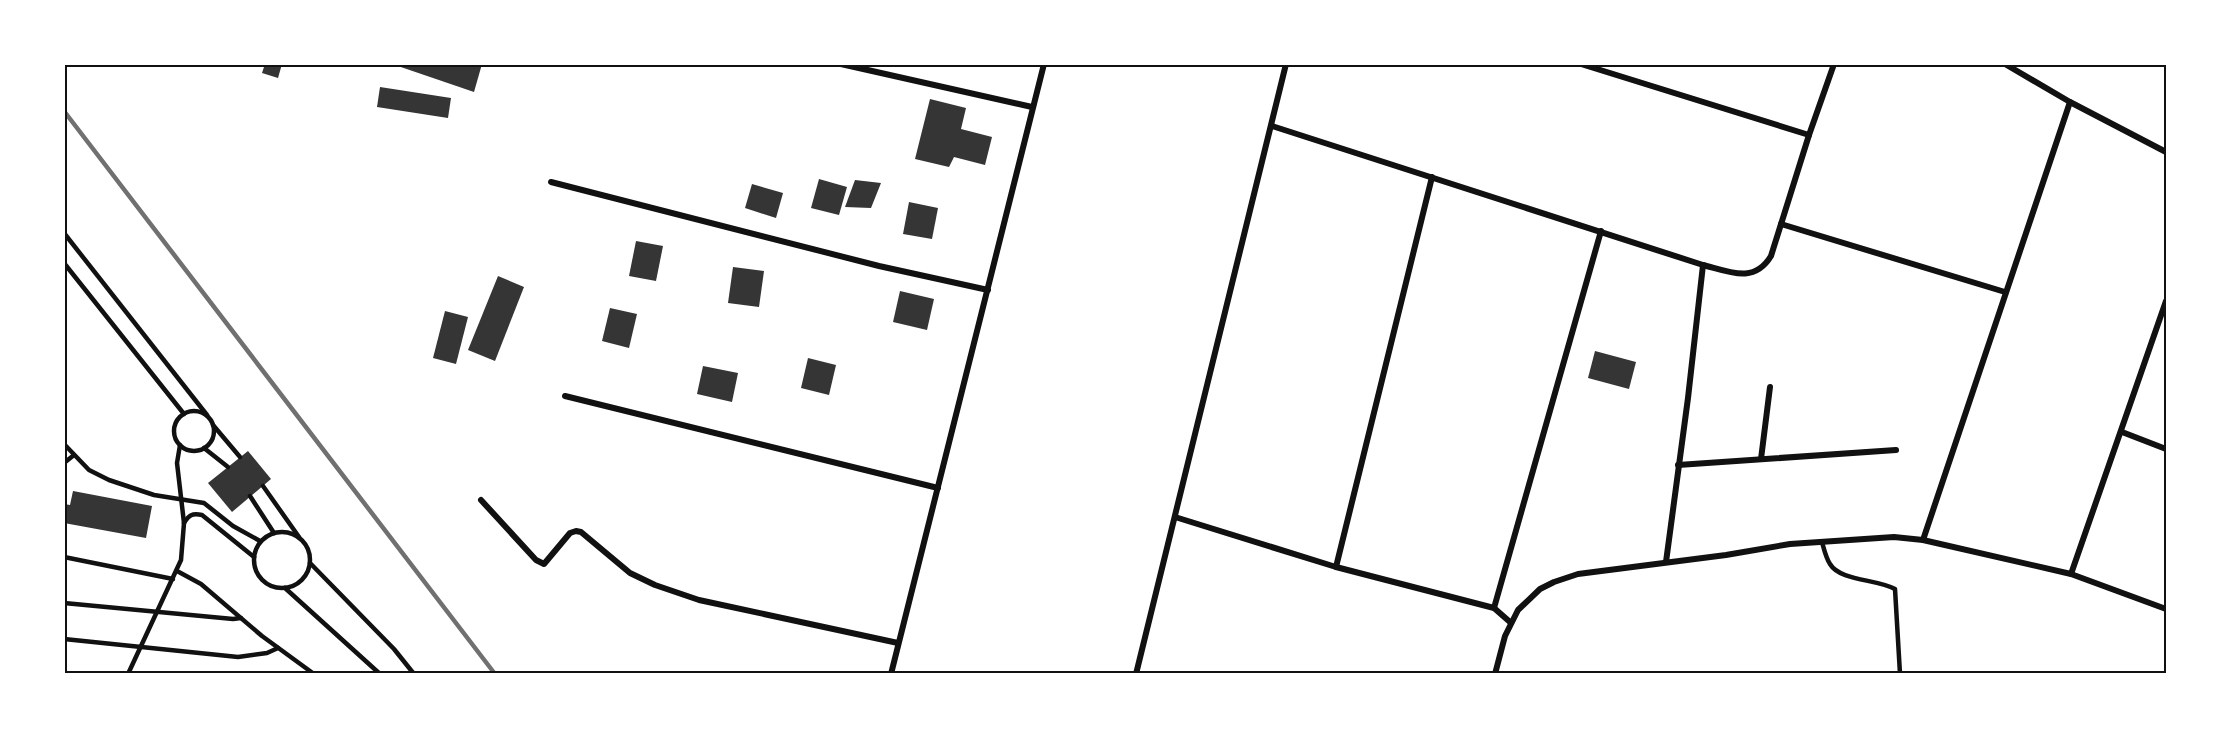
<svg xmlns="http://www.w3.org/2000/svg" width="2231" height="738" font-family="Karla,sans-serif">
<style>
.building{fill:#353535}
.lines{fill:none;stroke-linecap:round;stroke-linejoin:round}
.service{stroke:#111;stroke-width:4.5}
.minor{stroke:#111;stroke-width:6}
.rail{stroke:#707070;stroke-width:4.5}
.neatline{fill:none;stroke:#111;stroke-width:2}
</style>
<rect width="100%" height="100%" fill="#fff"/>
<g class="building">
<path d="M265,64H282L278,78L262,73Z"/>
<path d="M392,64H482L474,92Z"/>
<path d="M380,87L451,98L448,118L377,107Z"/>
<path d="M930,99L966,108L961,129L992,137L985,165L954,157L949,167L915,159Z"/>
<path d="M819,179L847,187L839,215L811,208Z"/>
<path d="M855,180L881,183L871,208L845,207Z"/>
<path d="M752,184L783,193L776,218L745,208Z"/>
<path d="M909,202L938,208L932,239L903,234Z"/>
<path d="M636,241L663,246L656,281L629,276Z"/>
<path d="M733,267L764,271L759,307L728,303Z"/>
<path d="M498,276L524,287L495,361L468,350Z"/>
<path d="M900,291L934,299L927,330L893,322Z"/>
<path d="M610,308L637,314L629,348L602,341Z"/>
<path d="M445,311L468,317L456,364L433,358Z"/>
<path d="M1595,351L1636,362L1629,389L1588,378Z"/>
<path d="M808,358L836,365L829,395L801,388Z"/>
<path d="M703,366L738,373L732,402L697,394Z"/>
<path d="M248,451L271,479L232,512L208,483Z"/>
<path d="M73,491L152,506L146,538L64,523V504L70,505Z"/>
</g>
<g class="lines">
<g class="service">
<path d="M64,233L207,415"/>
<path d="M64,263L184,414"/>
<circle cx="194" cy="431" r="20"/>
<path d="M213,425L240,457"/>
<path d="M64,444L89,470L109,480L154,495L204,503L233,526L260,541"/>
<path d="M204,448L228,467"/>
<path d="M64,463L74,455"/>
<path d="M263,486L299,537"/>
<path d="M250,496L274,533"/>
<path d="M184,523C189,515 192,513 202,515L254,557"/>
<circle cx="282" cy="560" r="28"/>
<path d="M1822,542C1824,549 1826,558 1830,564C1840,581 1877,579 1895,589L1900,674"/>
<path d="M64,557L173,579"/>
<path d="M310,563L394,649L414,674"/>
<path d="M177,571L201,584L262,636L314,674"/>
<path d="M285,588L380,674"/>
<path d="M64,603L233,619L241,618"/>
<path d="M64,639L238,657L267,653L278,648"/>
<path d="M128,674L181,560L184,523L177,463L180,445"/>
</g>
<g class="minor">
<path d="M841,64L1032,107"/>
<path d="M1581,64L1809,135"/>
<path d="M2005,64L2070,102L2166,152"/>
<path d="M1272,126L1703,265C1730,272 1754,284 1771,256L1809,135L1834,64"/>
<path d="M551,182L879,266L988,290"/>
<path d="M1781,224L2005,292"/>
<path d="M565,396L938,488"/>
<path d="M2122,432L2166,449"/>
<path d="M1761,459L1770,387"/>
<path d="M1678,465L1896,450"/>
<path d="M481,500L536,560L544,564L570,533L576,531L581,532L630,573L655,585L699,600L898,643"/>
<path d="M1175,517L1336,567L1494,608L1510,622"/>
<path d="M1923,540L2070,102"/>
<path d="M1666,562L1688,398L1703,265"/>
<path d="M1336,567L1432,177"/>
<path d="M2071,574L2166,301"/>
<path d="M1494,608L1601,231"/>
<path d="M891,674L1044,64"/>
<path d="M1136,674L1286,64"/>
<path d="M1495,674L1505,636L1518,610L1540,589L1554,582L1578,574L1726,555L1790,544L1894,537L1923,540L2071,574L2166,609"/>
</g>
<path class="rail" d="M64,111L495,674"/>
</g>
<rect width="2231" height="738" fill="none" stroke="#ffffff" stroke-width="132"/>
<rect x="66" y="66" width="2099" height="606" class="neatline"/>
</svg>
